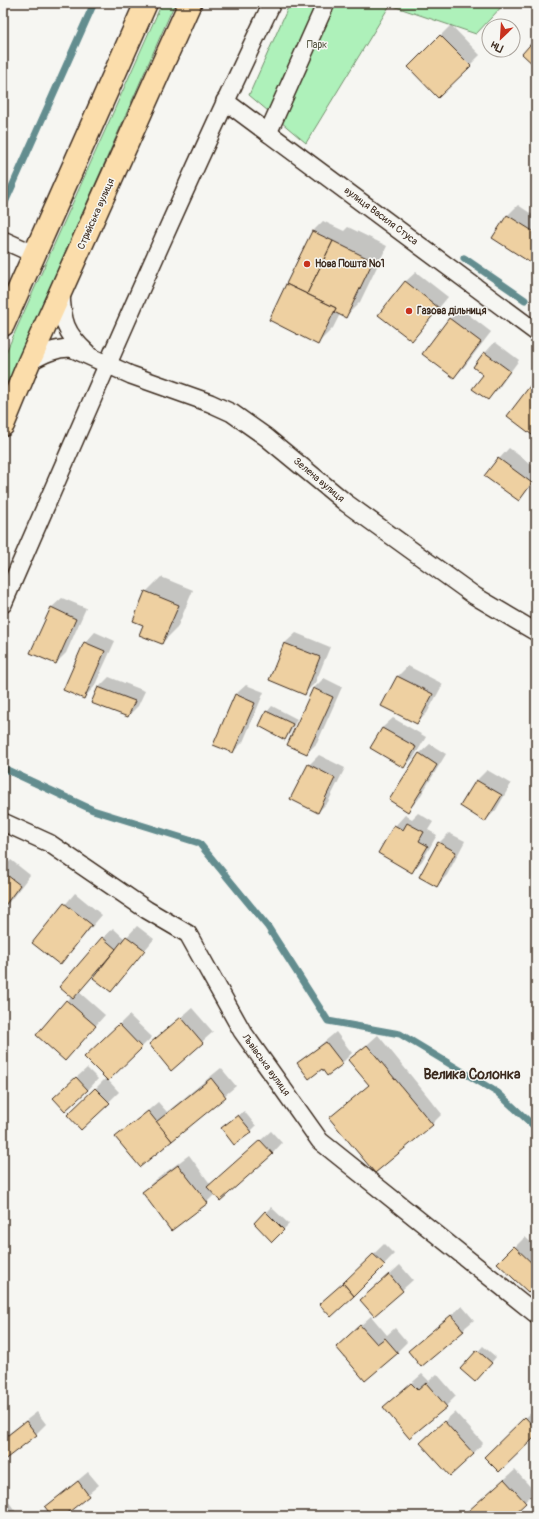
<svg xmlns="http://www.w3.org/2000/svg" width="539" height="1519" font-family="Pangolin,sans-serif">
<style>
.green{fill:#aef1ba;stroke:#748e6c}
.shadow{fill:#0003}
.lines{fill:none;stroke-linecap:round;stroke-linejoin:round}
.stream{stroke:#648d8f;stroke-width:7}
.building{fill:#eed0a1;stroke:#3b2a1e}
.street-casing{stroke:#3b2a1e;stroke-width:20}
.highway-casing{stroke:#3b2a1e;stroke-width:25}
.street{stroke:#f6f6f2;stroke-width:17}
.highway{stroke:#fbddab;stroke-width:22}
.poi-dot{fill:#c8321e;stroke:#f6f6f2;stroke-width:1.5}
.labels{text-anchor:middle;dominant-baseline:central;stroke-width:3;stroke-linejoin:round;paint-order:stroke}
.park-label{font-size:10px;fill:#52523d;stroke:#f6f6f2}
.street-label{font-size:10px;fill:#3b2a1e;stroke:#f6f6f2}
.poi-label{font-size:10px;font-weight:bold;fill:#3b2a1e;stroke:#f6f6f2;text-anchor:start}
.district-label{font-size:14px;font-weight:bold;fill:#3b2a1e;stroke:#f6f6f2}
</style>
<rect width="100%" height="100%" fill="#f6f6f2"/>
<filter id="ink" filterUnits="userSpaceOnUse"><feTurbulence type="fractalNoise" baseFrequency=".025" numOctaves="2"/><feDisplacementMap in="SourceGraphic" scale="8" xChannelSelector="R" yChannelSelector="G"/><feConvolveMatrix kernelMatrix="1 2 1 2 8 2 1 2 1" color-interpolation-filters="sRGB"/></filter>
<g filter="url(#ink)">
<g class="green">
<path d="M162,3H175L3,394V359Z"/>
<path d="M290,3H505L476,34L390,5L306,143L249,95Z"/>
</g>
<g class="shadow">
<path d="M451,25L480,55L438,97L409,67Z"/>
<path d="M518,205L536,217V262L493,237L508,215Z"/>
<path d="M323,221L344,231L348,227L387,246L360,302L346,316L340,314L333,328L318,343L270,320L313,231Z"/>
<path d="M416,272L448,297L412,340L405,282Z"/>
<path d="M460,308L491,332L464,367L454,377L423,354L450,319Z"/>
<path d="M495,342L519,360L498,389L488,399L485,375V353Z"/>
<path d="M509,448L536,468V480L519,500L499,459Z"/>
<path d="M161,577L193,590L177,628L162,643L144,625L146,592Z"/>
<path d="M62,598L86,608L66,653L56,663L51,608Z"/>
<path d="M95,632L115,641L94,687L84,698L85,643Z"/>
<path d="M296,633L330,647L315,683L304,694L270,680L285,643Z"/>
<path d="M408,666L443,684L427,713L417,723L383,705L398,676Z"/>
<path d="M109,677L145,691L138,706L128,716L93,702L99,687Z"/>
<path d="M324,678L342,687L317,743L307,753L314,688Z"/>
<path d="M246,685L264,692L243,742L233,752L235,695Z"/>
<path d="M272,706L297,719L290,733L285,738L267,712Z"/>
<path d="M393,718L426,737L414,757L404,767L371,748L382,728Z"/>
<path d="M430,744L446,754L418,800L407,811L419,754Z"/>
<path d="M319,755L345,768L328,802L318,812L309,765Z"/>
<path d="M487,770L511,784L496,810L485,821L462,806L477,780Z"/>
<path d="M418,813L433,822L428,830L437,835L422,861L412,872L395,826L405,815L412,819Z"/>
<path d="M449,833L465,841L447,875L437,886L439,843Z"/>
<path d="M11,860L30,875L3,910V868Z"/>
<path d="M75,893L102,915L60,964L33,943Z"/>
<path d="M137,926L154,939L111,991L97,971L79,992L105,1015L65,1060L37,1035L71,997L103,938L113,928L125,939Z"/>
<path d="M192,1008L213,1032L171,1069L150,1044Z"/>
<path d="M129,1015L152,1037L108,1080L119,1092L81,1129L79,1105L106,1078L86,1057Z"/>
<path d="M336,1032L352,1053L342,1063L322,1068L299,1063Z"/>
<path d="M378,1035L442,1114L432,1124L330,1118L370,1084L350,1060Z"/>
<path d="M87,1068L98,1079L88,1090L65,1088Z"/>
<path d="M221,1068L236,1086L140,1166L117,1137L158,1102L167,1112Z"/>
<path d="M244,1111L256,1126L251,1131L222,1128Z"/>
<path d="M271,1131L282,1143L272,1154L215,1194L207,1202L143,1192L153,1182L189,1155L211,1185Z"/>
<path d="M271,1207L289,1224L272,1241L255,1223Z"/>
<path d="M525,1237L536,1247V1285L499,1263Z"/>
<path d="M384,1244L394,1254L354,1295L349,1278Z"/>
<path d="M400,1265L413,1280L374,1315L361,1300Z"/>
<path d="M462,1306L474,1320L421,1365L409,1351Z"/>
<path d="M371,1316L387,1335L395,1328L407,1342L397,1352L337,1347Z"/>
<path d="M483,1346L496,1357L480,1376L462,1369Z"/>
<path d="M422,1374L429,1381L437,1374L456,1396L446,1406L384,1407Z"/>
<path d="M536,1408V1434L485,1457Z"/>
<path d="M37,1412L46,1424L36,1434L3,1460V1438Z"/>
<path d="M455,1412L483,1443L473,1454L431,1433Z"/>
<path d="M515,1470L535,1492L510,1516H472L479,1502Z"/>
<path d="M88,1472L99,1485L62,1516H53L46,1507Z"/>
<path d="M8,1501L19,1516H3V1505Z"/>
</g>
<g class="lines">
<g class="stream">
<path d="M3,207L94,3"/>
<path d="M464,258L525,300"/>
<path d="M3,768L93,810L199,843L268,927L328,1021L400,1034L498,1093L536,1128"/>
</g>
</g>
<g class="building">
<path d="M440,35L471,66L438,98L408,67Z"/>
<path d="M536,38V67L522,54Z"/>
<path d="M507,215L536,233V262L534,265L492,238Z"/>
<path d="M312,231L333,241L307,294L286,284Z"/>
<path d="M333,241L373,261L346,318L334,312L336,308L307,294Z"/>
<path d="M405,281L439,308L412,341L378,315Z"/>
<path d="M286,284L336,308L318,345L269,320Z"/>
<path d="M449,318L481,342L454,378L422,354Z"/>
<path d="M484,352L510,371L488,400L472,389L483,375L473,367Z"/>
<path d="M533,382L536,384V438L507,416Z"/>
<path d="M498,458L532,483L519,501L484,476Z"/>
<path d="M145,591L179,605L162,644L139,635L143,625L133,621Z"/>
<path d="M51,607L76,619L56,664L30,653Z"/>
<path d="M84,642L105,651L84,699L63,690Z"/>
<path d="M284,643L320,657L305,695L269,680Z"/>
<path d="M397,676L433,694L417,724L381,706Z"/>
<path d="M98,687L135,701L128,717L91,703Z"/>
<path d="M313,688L333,697L307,754L287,745Z"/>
<path d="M235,694L255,703L233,753L213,745Z"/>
<path d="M266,711L293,724L285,740L259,726Z"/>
<path d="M382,728L416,747L404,768L370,748Z"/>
<path d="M419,753L437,765L408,812L389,800Z"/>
<path d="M308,764L335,778L318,813L290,799Z"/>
<path d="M476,780L502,795L485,822L460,806Z"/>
<path d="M407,823L424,832L419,841L428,846L412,873L378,853L394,825L403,830Z"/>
<path d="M438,842L456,852L437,887L419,877Z"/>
<path d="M3,872L20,885L3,908Z"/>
<path d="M64,903L92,925L60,965L32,943Z"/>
<path d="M126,936L145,950L111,992L93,978Z"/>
<path d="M102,937L116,949L73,999L59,987Z"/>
<path d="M66,1000L96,1026L65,1061L36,1035Z"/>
<path d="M181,1017L203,1043L171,1071L149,1044Z"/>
<path d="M119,1024L142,1048L108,1081L84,1057Z"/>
<path d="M326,1042L343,1064L327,1076L322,1069L309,1079L297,1063Z"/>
<path d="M367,1045L433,1125L375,1173L329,1118L369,1085L348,1060Z"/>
<path d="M76,1077L88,1090L65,1111L53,1098Z"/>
<path d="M211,1078L226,1097L172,1141L156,1122Z"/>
<path d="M95,1088L110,1103L81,1130L67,1115Z"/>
<path d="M148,1111L172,1141L140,1167L115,1137Z"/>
<path d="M238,1115L252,1132L234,1145L221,1128Z"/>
<path d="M260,1140L273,1154L220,1201L207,1187Z"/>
<path d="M178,1165L208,1203L171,1231L142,1192Z"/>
<path d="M265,1211L284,1230L272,1242L254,1223Z"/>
<path d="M514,1246L536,1267V1286L529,1293L497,1263Z"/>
<path d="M373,1254L385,1265L354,1296L343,1283Z"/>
<path d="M389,1274L403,1291L374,1316L360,1300Z"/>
<path d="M343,1283L354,1296L331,1317L319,1304Z"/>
<path d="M451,1315L464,1331L421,1367L408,1351Z"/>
<path d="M360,1325L377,1344L385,1338L398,1353L365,1381L336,1347Z"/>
<path d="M477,1350L492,1363L475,1382L460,1369Z"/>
<path d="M411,1383L418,1390L426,1383L447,1407L409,1438L383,1407Z"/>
<path d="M525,1417L536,1429V1436L499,1472L484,1457Z"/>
<path d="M26,1421L37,1435L3,1461V1439Z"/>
<path d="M444,1421L474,1454L450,1476L420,1443Z"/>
<path d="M504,1479L526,1503L512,1516H471L467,1512Z"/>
<path d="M78,1481L89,1496L64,1516H52L45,1507Z"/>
</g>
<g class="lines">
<defs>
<g id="street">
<path d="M225,101L536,332"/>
<path d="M268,133L326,3"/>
<path d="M3,240L34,254"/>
<path d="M61,292C62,321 65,333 87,353"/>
<path d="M29,362C43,354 55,348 71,348L131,375L210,403L232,413L266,437L346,503L475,596L536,632"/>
<path d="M3,604C91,403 177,201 272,3"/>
<path d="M3,822L49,843L147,910L188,934L242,1031L320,1141L536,1314"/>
</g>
<g id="highway">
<path d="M3,325L146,3"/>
<path d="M3,425L29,362L190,3"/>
</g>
</defs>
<use href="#street" class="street-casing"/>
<use href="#highway" class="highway-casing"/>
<use href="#street" class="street"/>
<use href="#highway" class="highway"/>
</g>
</g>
<g class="poi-dot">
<circle cx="307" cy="264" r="4"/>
<circle cx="409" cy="311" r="4"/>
</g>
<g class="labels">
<g class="park-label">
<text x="317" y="45">Парк</text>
</g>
<g class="street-label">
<text transform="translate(96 214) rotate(-66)">Стрийська вулиця</text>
<text transform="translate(381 216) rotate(37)">вулиця Василя Стуса</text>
<text transform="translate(319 480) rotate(40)">Зелена вулиця</text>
<text transform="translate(266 1065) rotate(54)">Львівська вулиця</text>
</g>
<g class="poi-label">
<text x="315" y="264">Нова Пошта №1</text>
<text x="417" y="311">Газова дільниця</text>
</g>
<g class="district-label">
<text x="472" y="1074">Велика Солонка</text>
</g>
</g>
<rect width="539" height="1519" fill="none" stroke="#f6f6f2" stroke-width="16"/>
<rect x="8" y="8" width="523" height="1503" fill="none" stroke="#3b2a1e" stroke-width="1.5" filter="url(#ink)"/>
<g transform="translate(501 38) rotate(205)"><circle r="19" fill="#f6f6f2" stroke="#aba49d"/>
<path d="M0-3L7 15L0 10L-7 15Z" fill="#c8321e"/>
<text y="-6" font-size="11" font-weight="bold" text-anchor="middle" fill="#3b2a1e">Пн</text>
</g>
</svg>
